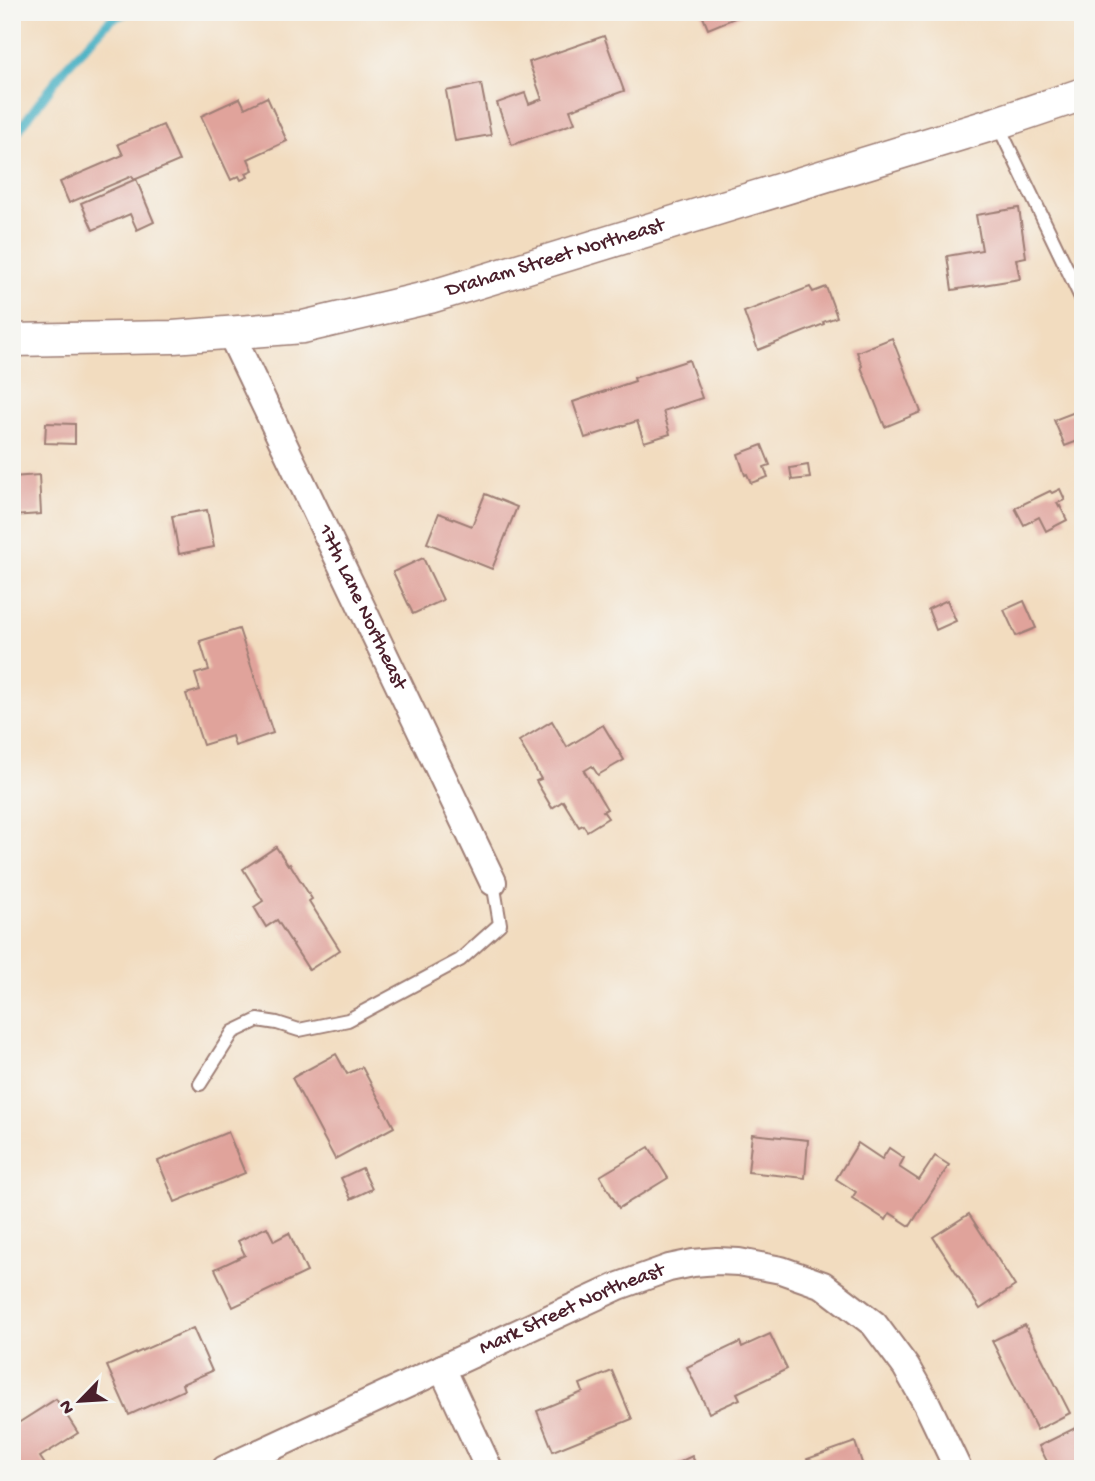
<svg xmlns="http://www.w3.org/2000/svg" width="1095" height="1481" font-family="'Gochi Hand',sans-serif">
<style>
.lines{fill:none;stroke-linecap:round;stroke-linejoin:round}
.stream{stroke:#43afc2;stroke-width:9}
.building{fill:#e0a39b}
.service-casing{stroke:#9e7e75;stroke-width:16}
.minor-casing{stroke:#9e7e75;stroke-width:30}
.tertiary-casing{stroke:#9e7e75;stroke-width:35}
.service{stroke:#fff;stroke-width:12}
.minor{stroke:#fff;stroke-width:26}
.tertiary{stroke:#fff;stroke-width:32}
.labels{text-anchor:middle;dominant-baseline:central;stroke-width:5;stroke-linejoin:round;paint-order:stroke}
.street-label{font-size:21px;fill:#4a1f2b;stroke:#f6f6f2}
</style>
<rect width="100%" height="100%" fill="#f6f6f2"/>
<filter id="ink" filterUnits="userSpaceOnUse"><feTurbulence type="fractalNoise" baseFrequency=".0143" numOctaves="2"/><feDisplacementMap in="SourceGraphic" scale="14" xChannelSelector="R" yChannelSelector="G"/><feConvolveMatrix kernelMatrix="1 2 1 2 8 2 1 2 1" color-interpolation-filters="sRGB"/></filter>
<filter id="wash" filterUnits="userSpaceOnUse"><feTurbulence type="fractalNoise" baseFrequency=".00686" numOctaves="4" result="noise"/><feDisplacementMap in="SourceGraphic" scale="28" xChannelSelector="R" yChannelSelector="G"/><feGaussianBlur stdDeviation="1.57" result="paint"/><feColorMatrix in="noise" values="0 0 0 0 0 0 0 0 0 0 0 0 0 0 0 0 0 1.4 0 .05"/><feComposite in="paint" operator="in"/></filter>
<g filter="url(#wash)">
<rect width="100%" height="100%" fill="#f2dcbf"/>
<g class="lines">
<path class="stream" d="M12,139L66,67L110,20L128,12"/>
</g>
<g id="blocks">
<g class="building">
<path d="M701,12H740L742,15L708,29Z"/>
<path d="M604,36L624,91L570,110L575,123L512,145L497,103L525,93L529,104L542,99L529,62Z"/>
<path d="M481,84L491,135L455,141L446,91Z"/>
<path d="M267,97L287,141L248,159L253,170L246,173L248,177L241,180L239,176L231,180L201,116L240,98L245,108Z"/>
<path d="M163,125L179,161L134,180L132,176L69,203L60,182L123,155L118,144Z"/>
<path d="M136,179L154,222L137,230L130,214L93,230L81,203Z"/>
<path d="M1019,208L1026,257L1016,259L1020,279L952,290L947,256L982,250L976,215Z"/>
<path d="M810,287L813,292L826,287L837,317L823,322L824,324L758,350L744,312Z"/>
<path d="M892,338L921,412L885,427L861,367L862,366L857,352Z"/>
<path d="M689,360L702,398L663,411L670,434L644,442L637,421L585,438L573,402L635,381L634,378Z"/>
<path d="M1083,409V439L1065,446L1054,420Z"/>
<path d="M46,423L75,424V444L45,443Z"/>
<path d="M762,445L770,465L764,467L768,477L751,483L747,474L745,475L738,454Z"/>
<path d="M808,465L810,478L792,480L790,468Z"/>
<path d="M39,475L41,514L12,516V477Z"/>
<path d="M1060,489L1065,500L1057,503L1059,507L1060,506L1067,520L1046,531L1039,517L1024,525L1015,508L1050,491L1052,493Z"/>
<path d="M485,494L517,507L492,569L427,543L439,513L472,526Z"/>
<path d="M207,510L214,547L179,554L172,516Z"/>
<path d="M423,558L443,600L413,614L393,572Z"/>
<path d="M947,600L956,621L936,630L928,609Z"/>
<path d="M1024,601L1036,628L1016,636L1004,610Z"/>
<path d="M239,629L273,733L235,746L232,736L203,745L186,694L200,690L195,674L209,670L200,641Z"/>
<path d="M552,721L567,747L603,725L624,760L598,775L592,766L584,771L607,809L603,811L608,818L587,831L583,825L579,827L563,801L552,808L536,781L541,779L519,741Z"/>
<path d="M276,847L288,865L290,864L312,899L309,901L340,950L309,970L277,920L266,927L254,907L263,901L243,869Z"/>
<path d="M336,1054L347,1074L362,1067L394,1127L335,1159L292,1078Z"/>
<path d="M228,1132L245,1173L175,1202L158,1161Z"/>
<path d="M752,1134L808,1140L805,1178L748,1172Z"/>
<path d="M858,1143L882,1159L889,1148L904,1158L899,1167L919,1180L935,1156L949,1165L910,1226L890,1213L886,1220L852,1198L856,1192L836,1179Z"/>
<path d="M649,1147L668,1178L619,1208L600,1176Z"/>
<path d="M362,1168L372,1189L351,1199L341,1178Z"/>
<path d="M969,1214L1015,1286L980,1309L933,1237Z"/>
<path d="M267,1227L274,1241L289,1233L307,1272L233,1307L215,1269L245,1255L238,1241Z"/>
<path d="M1025,1325L1070,1413L1037,1430L992,1341Z"/>
<path d="M193,1328L212,1371L182,1384L184,1390L129,1415L107,1366Z"/>
<path d="M770,1334L787,1369L737,1393L740,1399L709,1413L687,1367L740,1342L742,1347Z"/>
<path d="M612,1371L632,1419L553,1451L537,1411L583,1392L580,1384Z"/>
<path d="M56,1399L78,1433L40,1457L48,1469H12V1427Z"/>
<path d="M1083,1424V1469H1051L1039,1446Z"/>
<path d="M855,1442L864,1469H810L807,1459Z"/>
<path d="M692,1456L698,1469H677L675,1464Z"/>
</g>
</g>
</g>
<g filter="url(#ink)">
<use href="#blocks" fill-opacity="0" stroke="#9e7e75" stroke-width="2"/>
<g class="lines">
<defs>
<g id="service">
<path d="M997,123L1083,302"/>
<path d="M200,1084L233,1032L258,1020L277,1023L299,1030L348,1020L460,960L500,924L493,882"/>
</g>
<g id="minor">
<path id="s1" d="M231,334L493,882"/>
<path d="M442,1368L489,1469"/>
<path id="s2" d="M225,1469L619,1286L669,1268L693,1263L717,1261L739,1262L781,1270L823,1285L874,1324L906,1367L927,1404L958,1469"/>
</g>
<g id="tertiary">
<path id="s3" d="M12,340L173,337L303,327L430,297L997,123L1083,94"/>
</g>
</defs>
<use href="#service" class="service-casing"/>
<use href="#minor" class="minor-casing"/>
<use href="#tertiary" class="tertiary-casing"/>
<use href="#service" class="service"/>
<use href="#minor" class="minor"/>
<use href="#tertiary" class="tertiary"/>
</g>
</g>
<g class="labels">
<g class="street-label">
<text stroke="none"><textPath href="#s3" startOffset="553">Draham Street Northeast</textPath></text>
<text stroke="none"><textPath href="#s1" startOffset="303">17th Lane Northeast</textPath></text>
<text stroke="none"><textPath href="#s2" startOffset="382">Mark Street Northeast</textPath></text>
</g>
</g>
<rect width="1095" height="1481" fill="none" stroke="#f6f6f2" stroke-width="42"/>
<g transform="translate(80 1401) rotate(245)" stroke="#f6f6f2" stroke-width="5" paint-order="stroke">
<path d="M0-5L12 26L0 18L-12 26Z" fill="#4a1f2b"/>
<text y="-10" font-size="19" font-weight="bold" text-anchor="middle" fill="#4a1f2b">N</text>
</g>
</svg>
